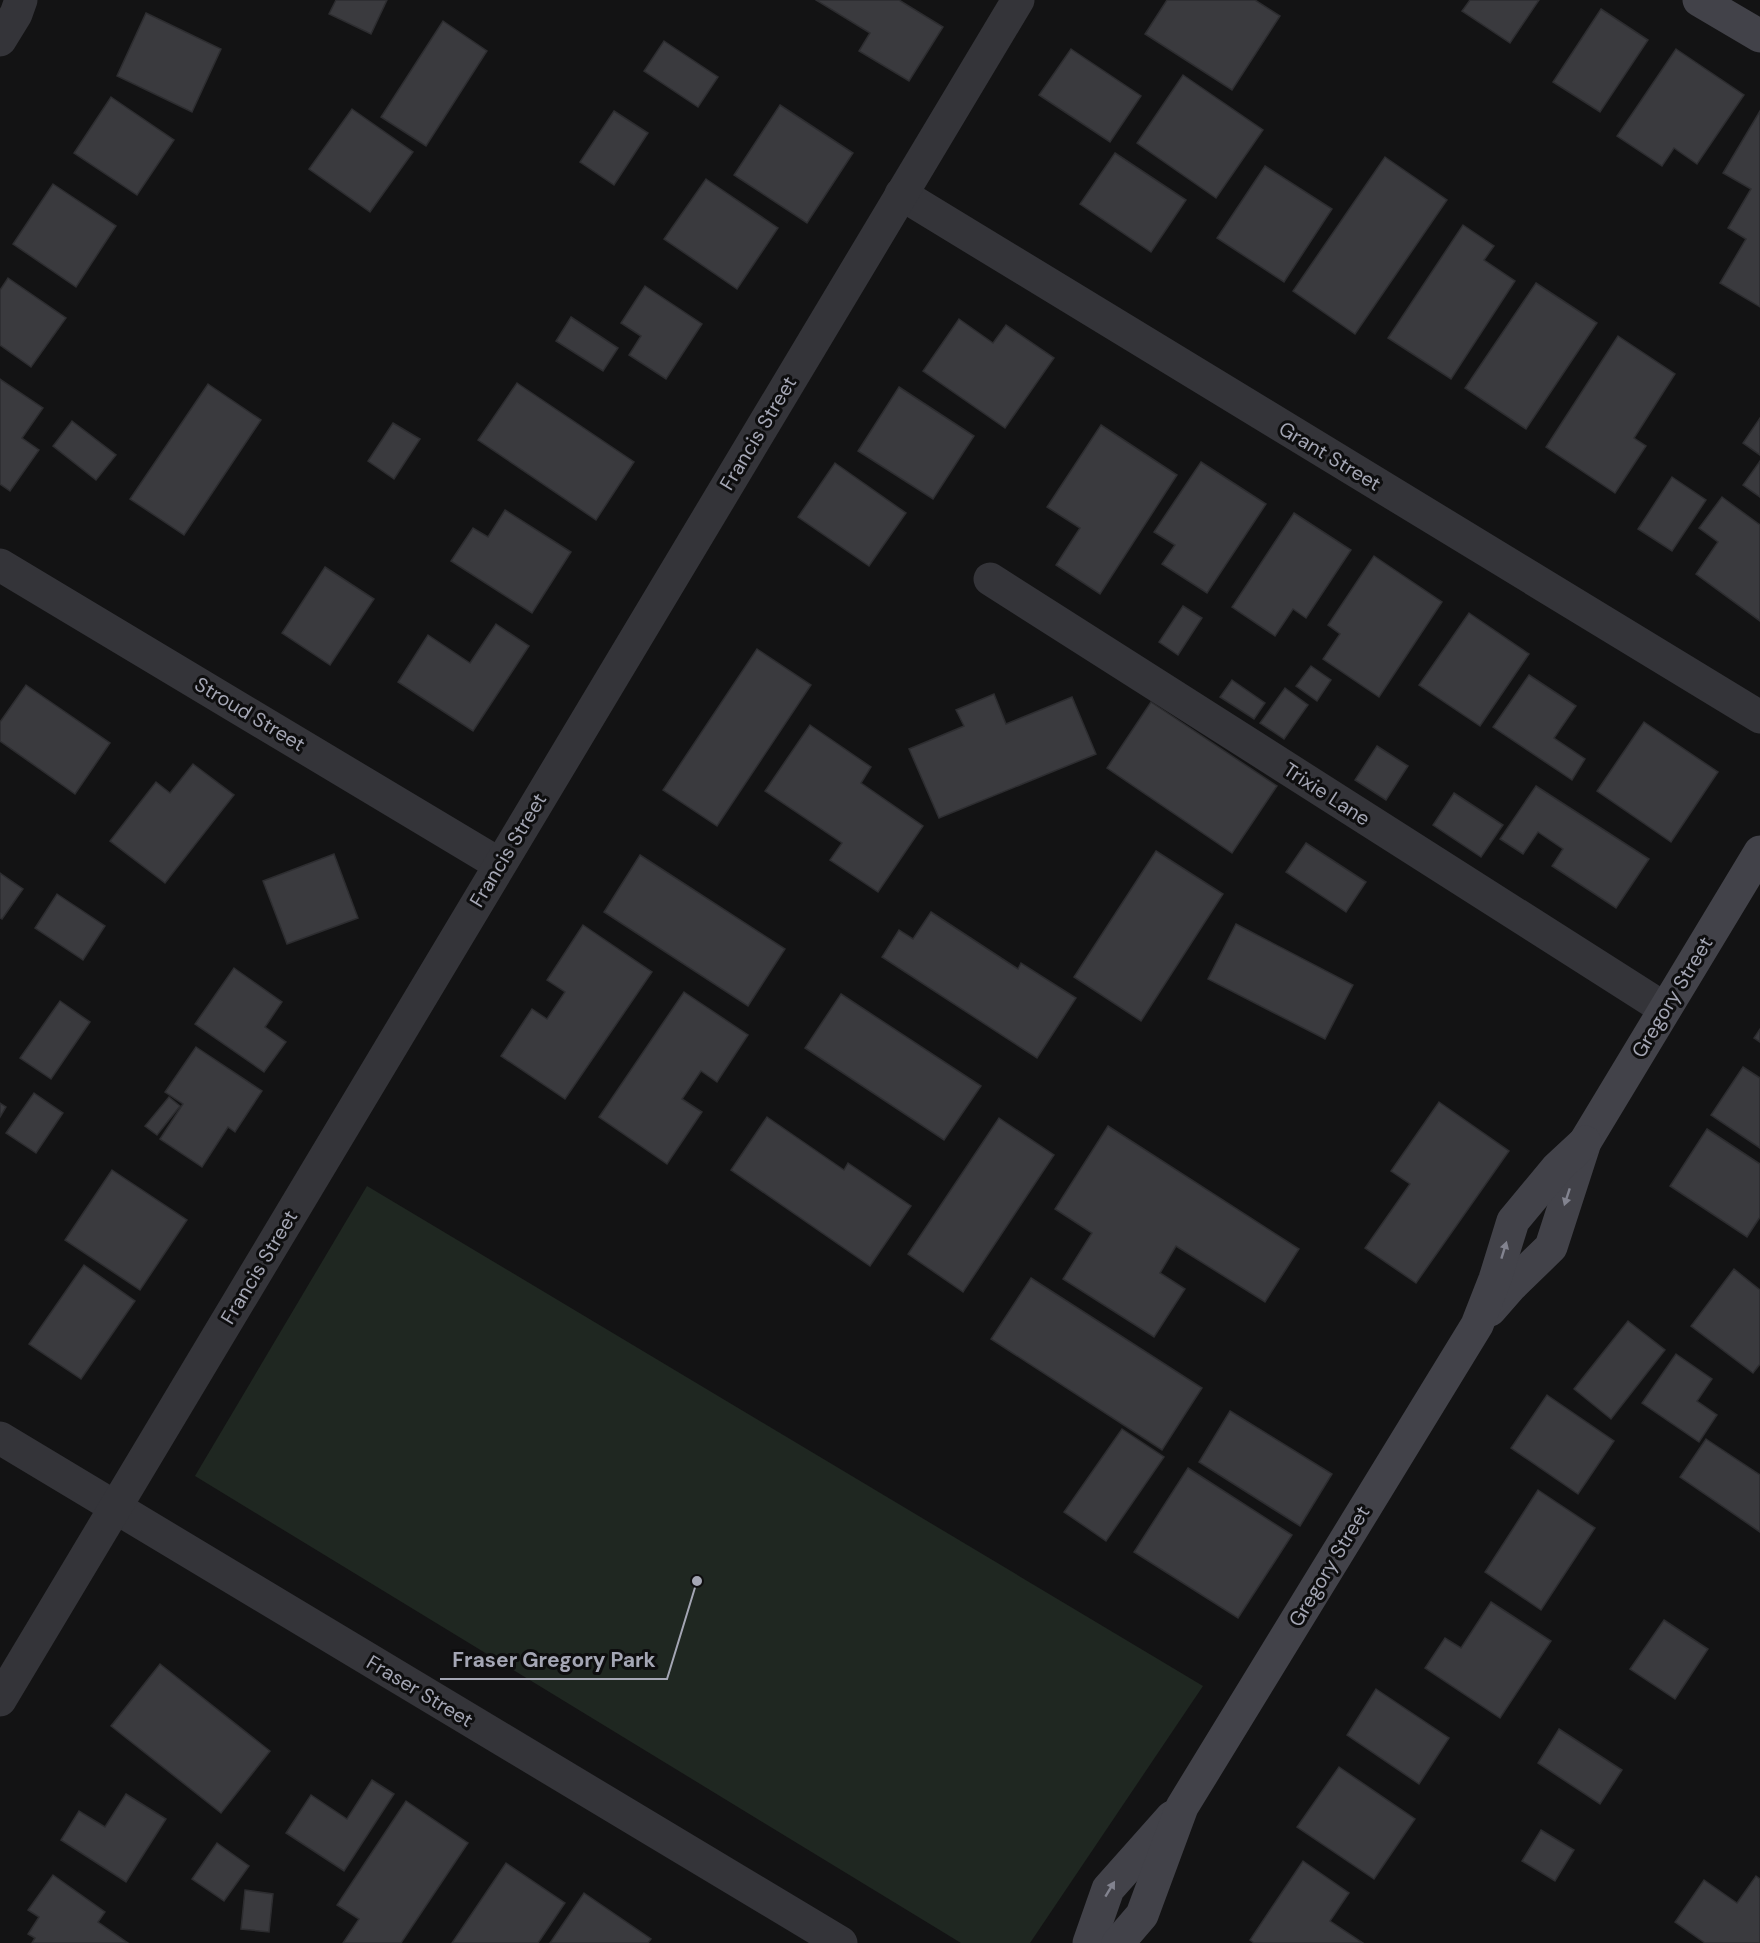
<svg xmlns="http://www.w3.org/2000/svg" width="1760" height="1943" font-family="'DM Sans',sans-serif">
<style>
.green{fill:#1f2721}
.building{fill:#3a3a3e;stroke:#2d2d30;stroke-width:1.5}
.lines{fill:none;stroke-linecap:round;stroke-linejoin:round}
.street{stroke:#343439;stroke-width:33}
.secondary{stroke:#424249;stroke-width:33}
.oneway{fill:#82838f}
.labels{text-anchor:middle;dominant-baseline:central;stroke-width:6;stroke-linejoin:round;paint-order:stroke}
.street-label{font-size:20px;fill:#a4a6b4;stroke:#0e0e0f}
.leader{fill:none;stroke:#a4a6b4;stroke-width:2}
.callout-dot{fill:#a4a6b4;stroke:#0e0e0f;stroke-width:2}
.callout-label{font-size:21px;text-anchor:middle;font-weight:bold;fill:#a4a6b4;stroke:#0e0e0f;stroke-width:6;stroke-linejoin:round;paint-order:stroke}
</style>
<rect width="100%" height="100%" fill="#131314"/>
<path class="green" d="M367,1186L1203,1686L1030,1943H961L195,1476Z"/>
<g class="building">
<path d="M336,0H387L371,34L329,14Z"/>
<path d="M816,0H899L943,27L909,81L859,51L870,33Z"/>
<path d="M1167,0H1255L1280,16L1232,90L1145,34Z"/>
<path d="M1470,0H1539L1510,43L1462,11Z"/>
<path d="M1601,9L1648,40L1600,112L1553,82Z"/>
<path d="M146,13L221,49L192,112L117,76Z"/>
<path d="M443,21L487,51L426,146L381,117Z"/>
<path d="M664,41L718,77L698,107L644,71Z"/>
<path d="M1071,49L1141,96L1110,142L1039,95Z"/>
<path d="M1676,49L1744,95L1697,164L1674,148L1662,166L1617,136Z"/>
<path d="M1183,75L1263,130L1216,198L1137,143Z"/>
<path d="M111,97L174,140L137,195L74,153Z"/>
<path d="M780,105L853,153L807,223L734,175Z"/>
<path d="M352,109L413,152L370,212L309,169Z"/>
<path d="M614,111L648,133L614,185L580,162Z"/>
<path d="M1760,111V307L1720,283L1746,239L1728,228L1751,189L1723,173Z"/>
<path d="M1115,153L1186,200L1151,252L1080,204Z"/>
<path d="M1385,157L1447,200L1355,334L1293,291Z"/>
<path d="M1265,166L1332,209L1284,282L1217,238Z"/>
<path d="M706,179L778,228L737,289L664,239Z"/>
<path d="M53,184L116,226L76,287L13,244Z"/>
<path d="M1463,225L1494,246L1484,260L1515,281L1451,379L1388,338Z"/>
<path d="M8,278L66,318L31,367L0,345V290Z"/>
<path d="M1536,283L1597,323L1526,429L1465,388Z"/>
<path d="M645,286L702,324L666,379L629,355L641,336L621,323Z"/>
<path d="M571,317L618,348L603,371L556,341Z"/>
<path d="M959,319L993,343L1006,325L1054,358L1005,428L923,371Z"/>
<path d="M1618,336L1675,374L1634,438L1646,446L1615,493L1546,447Z"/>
<path d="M0,379L43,408L22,438L39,450L10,491L0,484Z"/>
<path d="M517,383L634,462L596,520L478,440Z"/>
<path d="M208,384L261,420L184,535L130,499Z"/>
<path d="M899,387L974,436L933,499L858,451Z"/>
<path d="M1760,418V455L1743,443Z"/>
<path d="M72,421L116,455L96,480L53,446Z"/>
<path d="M393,423L420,439L394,479L368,461Z"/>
<path d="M1101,425L1177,475L1100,594L1056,565L1080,528L1047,507Z"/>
<path d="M1760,461V497L1743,485Z"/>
<path d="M1201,462L1266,504L1207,593L1162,564L1175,545L1154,532Z"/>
<path d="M835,463L906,513L869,566L798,517Z"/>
<path d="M1672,477L1706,500L1672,551L1638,529Z"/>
<path d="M1722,497L1760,525V621L1696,574L1718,542L1699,528Z"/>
<path d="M505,510L571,552L532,613L451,561L473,528L488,537Z"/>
<path d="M1294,513L1351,550L1306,618L1293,609L1275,636L1232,607Z"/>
<path d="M1374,556L1442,602L1379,697L1323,659L1340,634L1328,625Z"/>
<path d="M325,567L374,599L330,665L282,633Z"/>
<path d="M1183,606L1202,618L1178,655L1159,642Z"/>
<path d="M1469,613L1529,654L1480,726L1419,685Z"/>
<path d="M496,624L529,646L473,731L398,682L428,635L470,663Z"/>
<path d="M757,649L811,685L717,826L663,790Z"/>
<path d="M1311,666L1331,680L1317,701L1296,686Z"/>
<path d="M1529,675L1576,706L1554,738L1585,759L1572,780L1493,727Z"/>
<path d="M1232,680L1265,703L1254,719L1220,697Z"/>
<path d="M26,685L110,743L75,794L0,741V722Z"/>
<path d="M1285,688L1308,705L1284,739L1260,723Z"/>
<path d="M994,694L1006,724L1072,697L1096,754L939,818L909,749L964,726L956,710Z"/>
<path d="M1151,702L1277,786L1232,853L1107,768Z"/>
<path d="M1644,722L1718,772L1671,842L1597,791Z"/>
<path d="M810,725L871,767L861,783L923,826L878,892L830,860L842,843L765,791Z"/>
<path d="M1377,746L1408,766L1386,800L1355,780Z"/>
<path d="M193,764L234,795L165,883L110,841L156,782L170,793Z"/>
<path d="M1536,786L1649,859L1616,908L1552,866L1563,849L1538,832L1523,854L1500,839Z"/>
<path d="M1454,793L1503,825L1481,857L1433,825Z"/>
<path d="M1306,843L1366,882L1346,912L1286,872Z"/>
<path d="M1156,851L1223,894L1141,1021L1074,977Z"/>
<path d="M334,854L358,918L287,944L263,881Z"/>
<path d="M640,855L785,949L748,1006L604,912Z"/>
<path d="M0,873L23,889L2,919L0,918Z"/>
<path d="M57,894L105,926L83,960L35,928Z"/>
<path d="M931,912L1018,969L1021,963L1076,998L1037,1058L882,957L899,930L913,939Z"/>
<path d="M1236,924L1353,985L1325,1039L1208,979Z"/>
<path d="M583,925L652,972L565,1099L501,1056L532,1009L547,1019L565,992L547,980Z"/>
<path d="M234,968L282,1002L265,1027L286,1042L264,1072L195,1024Z"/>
<path d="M684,992L748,1035L717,1082L701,1071L682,1099L702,1112L667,1164L599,1117Z"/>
<path d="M841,994L981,1086L944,1140L805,1048Z"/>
<path d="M60,1001L90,1022L51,1079L20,1058Z"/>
<path d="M1760,1029V1042L1754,1038Z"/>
<path d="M196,1047L262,1091L235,1132L228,1127L202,1167L160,1139L183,1104L165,1092Z"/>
<path d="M1743,1067L1760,1078V1148L1711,1115Z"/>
<path d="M34,1093L63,1113L36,1153L6,1133Z"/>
<path d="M169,1097L180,1106L157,1135L145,1126Z"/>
<path d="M1439,1102L1509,1151L1416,1283L1365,1248L1410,1184L1391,1171Z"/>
<path d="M0,1103L6,1107L0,1117Z"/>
<path d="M767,1117L844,1170L848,1163L911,1206L870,1266L731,1170Z"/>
<path d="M999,1118L1054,1155L963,1292L908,1254Z"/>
<path d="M1108,1126L1299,1249L1265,1302L1176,1246L1160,1273L1185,1289L1154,1337L1063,1279L1092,1233L1055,1209Z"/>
<path d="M1707,1129L1760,1164V1217L1747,1237L1670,1186Z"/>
<path d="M112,1170L187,1220L140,1290L65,1240Z"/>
<path d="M84,1265L135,1301L81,1379L29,1344Z"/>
<path d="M1734,1269L1760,1290V1364L1753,1373L1691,1326Z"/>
<path d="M1031,1278L1202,1388L1162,1450L991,1339Z"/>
<path d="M1628,1321L1665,1350L1611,1419L1574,1389Z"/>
<path d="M1676,1354L1712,1379L1697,1401L1717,1415L1699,1442L1642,1403Z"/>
<path d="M1547,1395L1614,1441L1578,1494L1511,1448Z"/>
<path d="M1230,1411L1332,1474L1300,1526L1199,1462Z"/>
<path d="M1122,1429L1164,1457L1106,1541L1064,1512Z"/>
<path d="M1706,1439L1760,1475V1532L1680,1477Z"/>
<path d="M1188,1468L1292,1535L1238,1618L1134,1552Z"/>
<path d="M1538,1490L1595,1528L1541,1610L1485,1572Z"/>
<path d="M1491,1602L1551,1641L1500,1718L1425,1668L1445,1638L1461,1648Z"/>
<path d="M1664,1620L1708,1649L1675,1699L1630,1669Z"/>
<path d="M160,1664L270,1751L221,1813L111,1726Z"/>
<path d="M1376,1689L1449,1738L1419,1784L1347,1735Z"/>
<path d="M1559,1729L1622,1770L1600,1804L1538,1763Z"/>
<path d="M1339,1767L1415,1819L1374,1879L1297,1827Z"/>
<path d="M372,1780L394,1794L344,1871L286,1833L311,1795L347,1819Z"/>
<path d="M126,1794L166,1819L126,1882L61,1840L79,1811L105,1827Z"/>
<path d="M406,1801L468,1843L401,1943H343L359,1919L337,1905Z"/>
<path d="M1541,1830L1574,1850L1555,1881L1522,1861Z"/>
<path d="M217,1843L249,1866L224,1901L192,1879Z"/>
<path d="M1303,1861L1349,1893L1330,1921L1363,1943H1254L1250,1940Z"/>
<path d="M506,1863L565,1903L538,1943H452Z"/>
<path d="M53,1875L105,1912L98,1922L128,1943H32L35,1938L28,1934L39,1917L28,1910Z"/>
<path d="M1756,1876L1760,1879V1943H1705L1675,1922L1704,1880L1737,1903Z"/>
<path d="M245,1890L273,1894L269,1932L241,1929Z"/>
<path d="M584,1893L651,1939L648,1943H550Z"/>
</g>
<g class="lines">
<g class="street">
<path d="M0,40L16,14L21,0"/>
<path d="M901,194L1760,717"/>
<path d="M0,565L499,864"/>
<path d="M990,579L1665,1009"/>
<path d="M0,1438L841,1943"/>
<path d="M0,1700L1018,0"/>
</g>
<g class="secondary">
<path d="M1699,0L1760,36"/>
<path d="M1490,1310L1511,1286L1551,1247L1585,1142L1760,852"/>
<path d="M1089,1943L1108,1889L1172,1817"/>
<path d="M1118,1943L1142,1915L1182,1807L1477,1325L1495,1279L1513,1221L1557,1168L1585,1142"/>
</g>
</g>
<defs><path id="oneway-solid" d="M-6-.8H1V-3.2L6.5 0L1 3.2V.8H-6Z" transform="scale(1.5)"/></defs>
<g class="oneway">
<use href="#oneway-solid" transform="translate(1567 1197) rotate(108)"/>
<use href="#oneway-solid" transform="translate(1504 1250) rotate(-73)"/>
<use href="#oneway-solid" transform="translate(1110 1889) rotate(-59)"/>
</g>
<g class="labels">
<g class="street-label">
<text transform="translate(758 433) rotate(-59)">Francis Street</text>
<text transform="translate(1330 456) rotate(31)">Grant Street</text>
<text transform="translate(250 714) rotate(31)">Stroud Street</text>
<text transform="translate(1327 794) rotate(33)">Trixie Lane</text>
<text transform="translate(508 850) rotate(-59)">Francis Street</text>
<text transform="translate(1672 997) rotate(-59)">Gregory Street</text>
<text transform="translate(259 1267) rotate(-59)">Francis Street</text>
<text transform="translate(1329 1566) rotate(-59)">Gregory Street</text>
<text transform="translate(420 1691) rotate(31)">Fraser Street</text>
</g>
</g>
<path class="leader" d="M697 1581L667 1679H440"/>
<circle class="callout-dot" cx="697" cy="1581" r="6"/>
<g class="callout-label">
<text x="554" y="1667">Fraser Gregory Park</text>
</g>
</svg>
